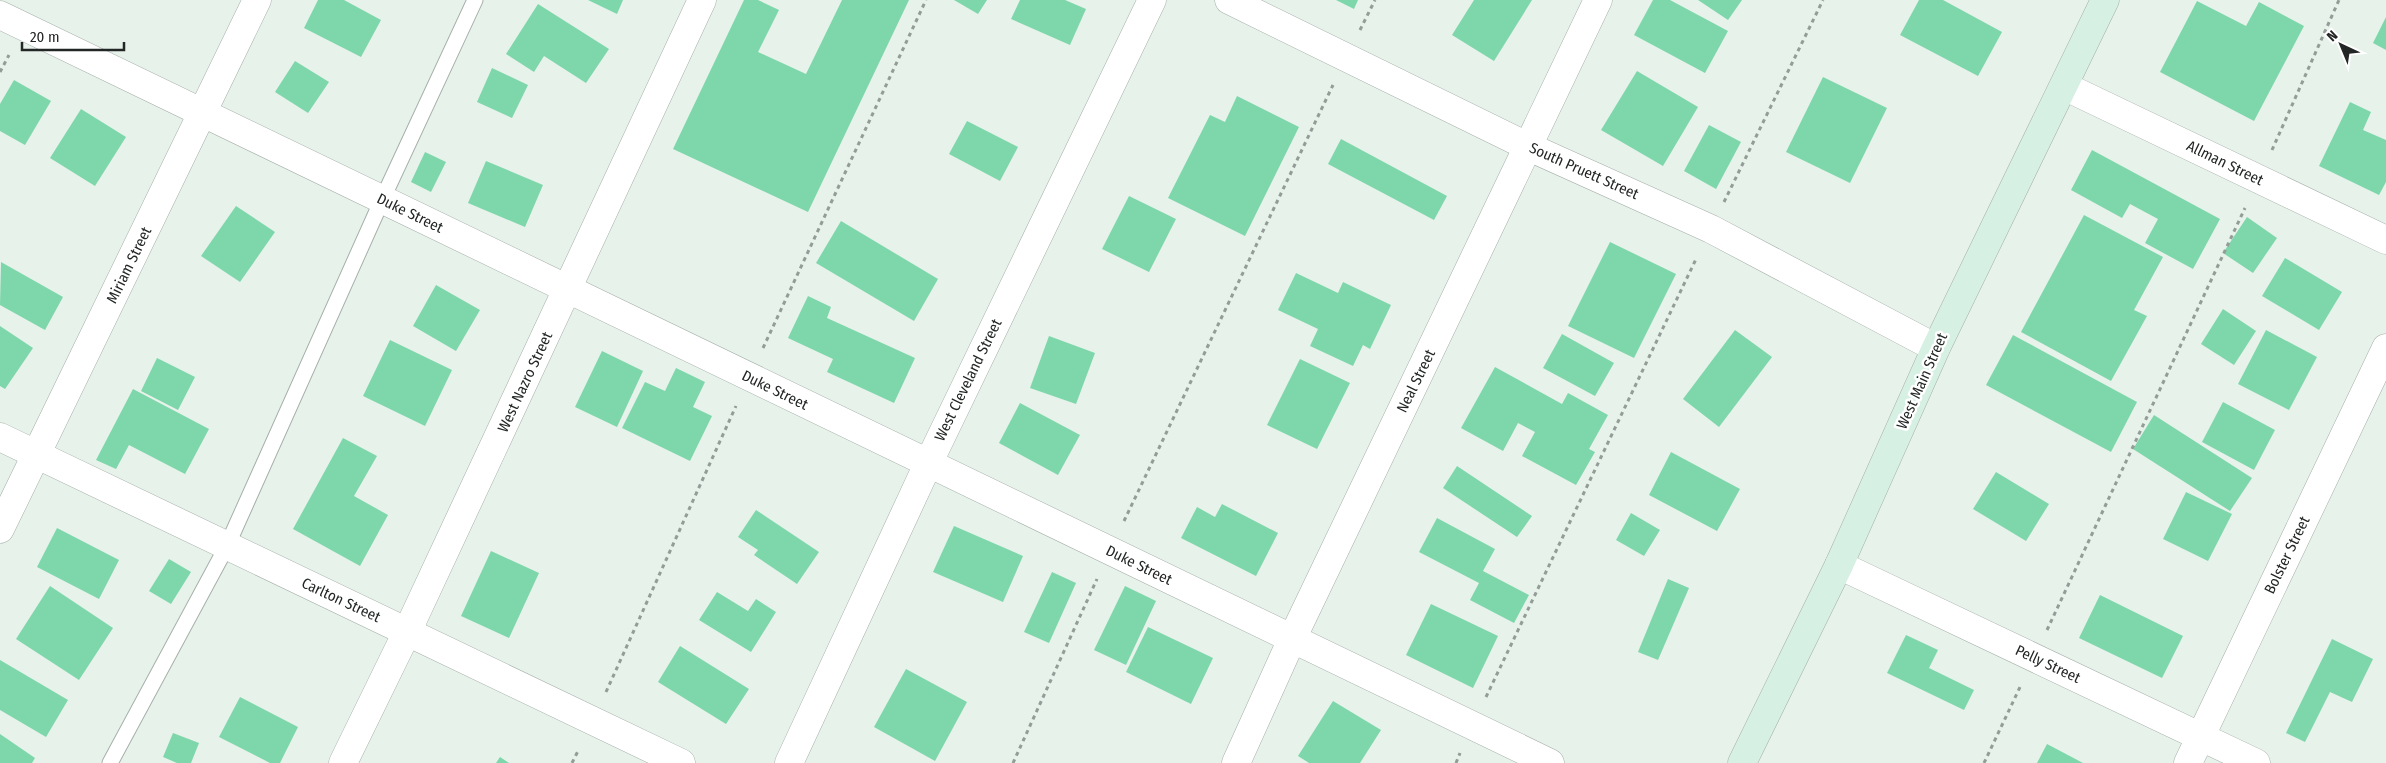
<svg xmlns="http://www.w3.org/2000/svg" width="2386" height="763" font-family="'Fira Sans Condensed',sans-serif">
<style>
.building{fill:#7ed7aa}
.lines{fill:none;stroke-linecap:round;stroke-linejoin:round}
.service-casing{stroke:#a6b0aa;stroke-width:17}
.minor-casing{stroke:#a6b0aa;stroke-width:29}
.tertiary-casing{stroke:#a6b0aa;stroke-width:29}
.secondary-casing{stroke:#a6b0aa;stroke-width:29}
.path{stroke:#949c97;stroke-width:3;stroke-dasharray:4 4;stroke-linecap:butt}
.service{stroke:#fff;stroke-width:15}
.minor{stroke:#fff;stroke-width:28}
.tertiary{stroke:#fff;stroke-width:28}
.secondary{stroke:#d6f0e3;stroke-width:28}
.labels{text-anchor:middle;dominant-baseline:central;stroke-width:5;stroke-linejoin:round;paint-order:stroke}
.street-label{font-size:15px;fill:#222624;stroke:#fff}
</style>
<rect width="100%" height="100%" fill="#e7f2eb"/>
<g class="building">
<path d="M318,0H344L381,20L361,57L304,28Z"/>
<path d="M588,0H623L617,14Z"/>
<path d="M744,0H758L779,10L758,52L806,74L842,0H909L808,212L673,149Z"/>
<path d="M954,0H987L978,14Z"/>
<path d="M1020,0H1065L1086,9L1070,45L1011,19Z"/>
<path d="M1336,0H1358L1354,9Z"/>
<path d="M1474,0H1532L1494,61L1452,35Z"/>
<path d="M1653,0H1670L1728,31L1705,73L1634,35Z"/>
<path d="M1698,0H1742L1728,20Z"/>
<path d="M1919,0H1943L2002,32L1978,76L1900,35Z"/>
<path d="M2197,1L2246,26L2259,2L2304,26L2254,121L2160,72Z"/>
<path d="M538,4L609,49L586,83L544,56L534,72L506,54Z"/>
<path d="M2386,17V50L2373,43Z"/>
<path d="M295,61L329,82L308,113L275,92Z"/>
<path d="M492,68L528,85L512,118L477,102Z"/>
<path d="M1637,71L1698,107L1663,166L1601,130Z"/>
<path d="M1823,77L1887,108L1850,183L1786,152Z"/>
<path d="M14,80L51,101L25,145L0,131V104Z"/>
<path d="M1237,96L1299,127L1245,236L1168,198L1210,115L1225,122Z"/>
<path d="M2350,102L2371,112L2363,130L2386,140V182L2379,195L2319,166Z"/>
<path d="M81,109L126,137L95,186L50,158Z"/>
<path d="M967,121L1018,147L1000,181L949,154Z"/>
<path d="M1709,125L1741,142L1716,189L1684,171Z"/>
<path d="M1341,139L1447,196L1434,220L1328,164Z"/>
<path d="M2092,150L2220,219L2193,269L2145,243L2158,219L2130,204L2122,218L2071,190Z"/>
<path d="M425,152L446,162L431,192L411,182Z"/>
<path d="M486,161L543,185L525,227L468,203Z"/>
<path d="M1129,196L1176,219L1149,272L1102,249Z"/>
<path d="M236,206L275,232L240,282L201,256Z"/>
<path d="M2084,215L2163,257L2134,310L2147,316L2111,381L2021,332Z"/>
<path d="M2247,217L2277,238L2253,273L2223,253Z"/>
<path d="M841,221L938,279L914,321L816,263Z"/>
<path d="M1610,242L1676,274L1634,358L1568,326Z"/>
<path d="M2285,258L2342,292L2319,330L2262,296Z"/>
<path d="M1,262L63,297L45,330L0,305Z"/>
<path d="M1296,273L1338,293L1343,282L1391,305L1370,349L1363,345L1353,366L1310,346L1318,329L1278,310Z"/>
<path d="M436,285L480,310L456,351L413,326Z"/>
<path d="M808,296L831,307L827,318L915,358L894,403L827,372L833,359L788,338Z"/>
<path d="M2223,309L2256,331L2234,365L2201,344Z"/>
<path d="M0,326L33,348L5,389L0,386Z"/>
<path d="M1735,330L1772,357L1719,427L1683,399Z"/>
<path d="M2266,330L2317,357L2289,410L2238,384Z"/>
<path d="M1562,334L1614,363L1595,396L1543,368Z"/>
<path d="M2013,335L2137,402L2111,452L1986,385Z"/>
<path d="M1049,336L1095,353L1076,404L1030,388Z"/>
<path d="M390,340L452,370L425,426L363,396Z"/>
<path d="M602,351L643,371L617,427L575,407Z"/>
<path d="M157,358L195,377L178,410L141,391Z"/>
<path d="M1300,359L1350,383L1317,449L1267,425Z"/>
<path d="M1495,367L1562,404L1568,393L1608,415L1589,449L1595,452L1576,485L1522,456L1535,432L1518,423L1503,451L1461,428Z"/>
<path d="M676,368L705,382L693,407L712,416L690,461L622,428L645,382L665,391Z"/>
<path d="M133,389L209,429L185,474L129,445L116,469L96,460Z"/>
<path d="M2223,402L2275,430L2254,470L2202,442Z"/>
<path d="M1020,403L1080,435L1058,475L999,443Z"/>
<path d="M2154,415L2252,478L2230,511L2133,449Z"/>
<path d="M343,438L377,456L354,496L388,515L360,566L293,529Z"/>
<path d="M1671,452L1740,489L1717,531L1649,495Z"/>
<path d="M1457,466L1532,516L1517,537L1443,488Z"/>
<path d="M1996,472L2049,504L2026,541L1973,509Z"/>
<path d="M2186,492L2232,514L2208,561L2163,539Z"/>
<path d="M1222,504L1278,533L1256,576L1181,538L1197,507L1215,517Z"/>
<path d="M756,510L819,552L797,584L754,555L758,550L738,537Z"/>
<path d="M1631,513L1660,530L1644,556L1616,540Z"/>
<path d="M1437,518L1495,549L1483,571L1529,595L1514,623L1470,600L1479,583L1419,552Z"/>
<path d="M954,526L1023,556L1003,602L933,572Z"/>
<path d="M57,528L119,560L99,599L37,567Z"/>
<path d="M491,551L539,573L509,638L461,616Z"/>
<path d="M169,559L191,572L171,604L149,591Z"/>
<path d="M1052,572L1076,583L1049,643L1024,632Z"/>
<path d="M1668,579L1689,588L1658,660L1638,652Z"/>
<path d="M50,586L113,628L79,680L16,639Z"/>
<path d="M1125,586L1156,601L1126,665L1094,650Z"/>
<path d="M717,592L748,611L756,599L776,612L751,652L699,620Z"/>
<path d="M2100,595L2183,636L2162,678L2079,638Z"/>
<path d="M1431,604L1498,636L1473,688L1406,655Z"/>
<path d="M1148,627L1213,658L1191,704L1126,672Z"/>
<path d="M1906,635L1938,650L1929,668L1974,690L1964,710L1887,673Z"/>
<path d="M2332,639L2373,659L2352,702L2330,692L2305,742L2286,733Z"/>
<path d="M680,646L749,689L726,724L658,682Z"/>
<path d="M0,660L68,700L46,737L0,710Z"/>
<path d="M906,669L967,702L935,761L874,727Z"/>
<path d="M240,697L298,727L280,763H270L219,737Z"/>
<path d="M1333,701L1381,730L1360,763H1309L1298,756Z"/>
<path d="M173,733L199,743L191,763H177L163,757Z"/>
<path d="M0,734L35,758L32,763H0Z"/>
<path d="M2047,744L2083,763H2037Z"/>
<path d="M500,757L509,763H496Z"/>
</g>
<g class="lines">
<defs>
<path id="service" d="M110,763L227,546L382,200L475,0"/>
<g id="minor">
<path d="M0,15L1550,763"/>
<path d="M2064,86L2386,240"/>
<path d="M0,437L681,763"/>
<path d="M0,529L257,0"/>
<path d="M1839,565L2256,763"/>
<path d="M343,763L407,632L702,0"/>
<path d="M789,763L928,464L1152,0"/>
<path d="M1236,763L1292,639L1598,0"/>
<path d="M2188,763L2386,348"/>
</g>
<path id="tertiary" d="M1229,0L1529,147L1711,229L1936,348"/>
<path id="secondary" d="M1742,763L1839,565L1936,348L2105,0"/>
</defs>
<use href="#service" class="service-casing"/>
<use href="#minor" class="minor-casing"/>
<use href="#tertiary" class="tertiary-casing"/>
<use href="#secondary" class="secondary-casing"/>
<g class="path">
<path d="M1360,30L1375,0"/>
<path d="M0,72L9,55"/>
<path d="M2272,150L2339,0"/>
<path d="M1724,202L1823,0"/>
<path d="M763,348L926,0"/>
<path d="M1124,521L1333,85"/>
<path d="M2047,630L2245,208"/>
<path d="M606,692L736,406"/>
<path d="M1486,697L1697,257"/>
<path d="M572,763L579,749"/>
<path d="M1013,763L1097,579"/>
<path d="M1456,763L1460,753"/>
<path d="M1984,763L2021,685"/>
</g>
<use href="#service" class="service"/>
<use href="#minor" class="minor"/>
<use href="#tertiary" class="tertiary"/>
<use href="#secondary" class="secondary"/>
</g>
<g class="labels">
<g class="street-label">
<text transform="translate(2225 163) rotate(26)">Allman Street</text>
<text transform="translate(1584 171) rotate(24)">South Pruett Street</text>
<text transform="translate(410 213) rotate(26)">Duke Street</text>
<text transform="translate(129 265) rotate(-64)">Miriam Street</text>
<text transform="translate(968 380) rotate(-64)">West Cleveland Street</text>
<text transform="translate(1416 381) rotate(-64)">Neal Street</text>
<text transform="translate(1922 381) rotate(-66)">West Main Street</text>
<text transform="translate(525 382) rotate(-65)">West Nazro Street</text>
<text transform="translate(775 390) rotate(26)">Duke Street</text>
<text transform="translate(2287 555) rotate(-64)">Bolster Street</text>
<text transform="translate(1139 565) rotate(26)">Duke Street</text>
<text transform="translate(341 600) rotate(25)">Carlton Street</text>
<text transform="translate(2048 664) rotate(25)">Pelly Street</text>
</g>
</g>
<g transform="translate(2341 45) rotate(316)" stroke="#ffffff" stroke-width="4" paint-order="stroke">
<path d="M0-4L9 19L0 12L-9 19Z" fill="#222624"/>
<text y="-8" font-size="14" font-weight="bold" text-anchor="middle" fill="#222624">N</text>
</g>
<path d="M22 42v8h102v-8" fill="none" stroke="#222624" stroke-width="2.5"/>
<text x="30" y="42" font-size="15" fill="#222624" stroke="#ffffff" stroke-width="4" paint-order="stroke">20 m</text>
</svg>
